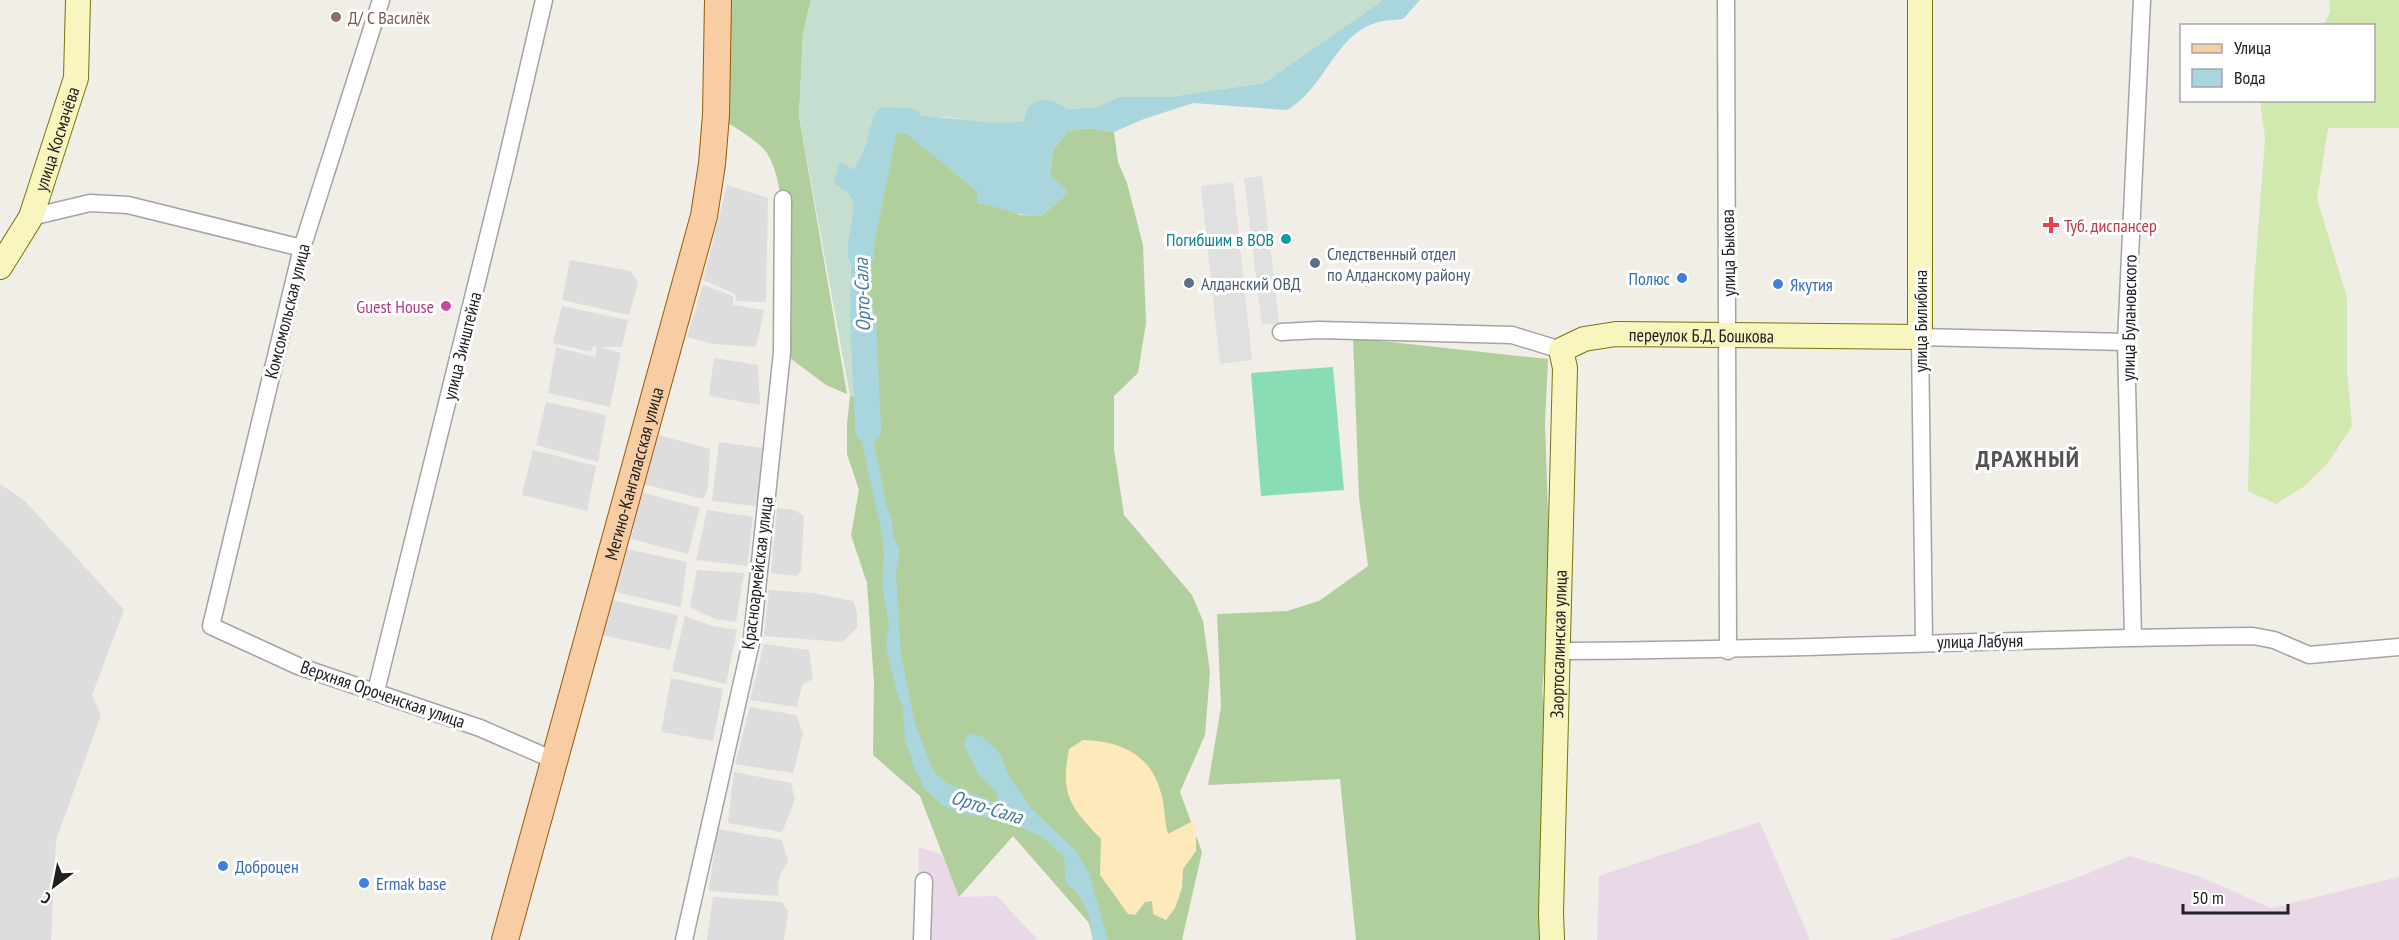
<svg xmlns="http://www.w3.org/2000/svg" width="2399" height="940" font-family="'PT Sans Narrow',sans-serif">
<style>
.residential{fill:#deddde}
.industrial{fill:#e9d9e8}
.grass{fill:#d1e9af}
.forest{fill:#b0cf9d}
.wetland{fill:#c5ded0}
.sand{fill:#fde9b9}
.pitch{fill:#88ddb4}
.parking{fill:#e0e0e0}
.water{fill:#a9d6dd}
.lines{fill:none;stroke-linecap:round;stroke-linejoin:round}
.river{stroke:#a9d6dd;stroke-width:26}
.street-casing{stroke:#a4a4a4;stroke-width:19}
.secondary-casing{stroke:#757708;stroke-width:26}
.primary-casing{stroke:#985a04;stroke-width:28}
.street{stroke:#fff;stroke-width:16}
.secondary{stroke:#f8f6be;stroke-width:24}
.primary{stroke:#f9cda4;stroke-width:26}
.education-dot{fill:#8d6e63;stroke:#fff;stroke-width:2}
.health-dot{fill:#e0444e;stroke:#fff;stroke-width:2}
.culture-dot{fill:#0f9aa8;stroke:#fff;stroke-width:2}
.service-dot{fill:#5c6f8a;stroke:#fff;stroke-width:2}
.shop-dot{fill:#3f7fe0;stroke:#fff;stroke-width:2}
.hotel-dot{fill:#d1479c;stroke:#fff;stroke-width:2}
.labels{text-anchor:middle;dominant-baseline:central;stroke-width:6;stroke-linejoin:round;paint-order:stroke}
.education-label{font-size:18px;fill:#785e54;stroke:#fff;text-anchor:start}
.street-label{font-size:18px;fill:#202020;stroke:#fff}
.health-label{font-size:18px;fill:#be3a42;stroke:#fff;text-anchor:start}
.culture-label{font-size:18px;fill:#0d838f;stroke:#fff;text-anchor:end}
.service-label{font-size:18px;fill:#4e5e75;stroke:#fff;text-anchor:start}
.shop-label{font-size:18px;fill:#366cbe;stroke:#fff;text-anchor:start}
.hotel-label{font-size:18px;fill:#b23c85;stroke:#fff;text-anchor:end}
.water-label{font-size:20px;font-style:italic;fill:#497b9e;stroke:#fff}
.district-label{font-size:24px;font-weight:bold;letter-spacing:1.5px;fill:#535353;stroke:#fff}
</style>
<rect width="100%" height="100%" fill="#f1ede7"/>
<g class="residential">
<path d="M727,185L768,198L766,302L736,301L735,294L703,280Z"/>
<path d="M570,260L631,271L638,283L629,315L562,300Z"/>
<path d="M703,285L733,296V305L764,310L756,347L713,344L687,337Z"/>
<path d="M562,306L628,320L622,347H600L621,353L610,407L548,393L556,347L595,357L597,347L593,346L591,352L553,343Z"/>
<path d="M714,358L758,365L760,405L709,396Z"/>
<path d="M546,402L606,415L598,462L536,445Z"/>
<path d="M658,435L710,449L708,488L703,499L643,484Z"/>
<path d="M719,442L762,448L758,501L754,506L712,501Z"/>
<path d="M533,450L596,466L587,511L522,495Z"/>
<path d="M0,484L25,501L124,610L92,695L101,715L56,840L51,940H0Z"/>
<path d="M641,492L700,508L688,554L631,539Z"/>
<path d="M777,508L794,510L804,516L801,571L796,576L771,573Z"/>
<path d="M707,510L753,517L747,566L696,560Z"/>
<path d="M627,549L687,562L681,607L615,592Z"/>
<path d="M697,570L744,573L736,622L715,619L690,607Z"/>
<path d="M769,590L813,593L853,601L857,612V628L842,642L764,636Z"/>
<path d="M612,600L678,615L670,650L602,635Z"/>
<path d="M685,616L712,626L737,630L726,684L672,671Z"/>
<path d="M764,644L809,650L813,679L802,685L797,707L750,700Z"/>
<path d="M671,678L723,689L713,741L661,732Z"/>
<path d="M750,707L796,715L803,733L793,773L735,764Z"/>
<path d="M734,772L791,783L795,800L782,832L728,823Z"/>
<path d="M717,829L782,840L788,862L780,875L778,887L779,896L709,891Z"/>
<path d="M713,897L782,902L788,912L784,940H707Z"/>
</g>
<g class="industrial">
<path d="M1760,822L1810,940H1597L1599,876Z"/>
<path d="M919,847L943,855L959,897L997,896L1038,940H917Z"/>
<path d="M2130,856L2201,877L2271,908L2399,877V940H1889L2084,875Z"/>
</g>
<path class="grass" d="M2329,0H2399V128H2328L2317,199L2347,297V370L2352,426L2328,463L2302,488L2276,504L2248,491L2253,299L2265,138L2260,101L2374,100V26L2324,25L2330,12Z"/>
<g class="forest">
<path d="M718,0H811L803,33L799,116L847,394L826,385L782,352C782,301 793,195 767,153C759,141 729,124 716,115Z"/>
<path d="M886,120L904,131L977,191V203L1010,209L1020,215L1041,216L1068,193L1050,176L1053,150L1068,131L1090,128L1114,132L1118,162L1127,183L1143,245L1146,323L1138,373L1114,396V449L1124,515L1192,595L1203,621L1210,672L1205,735L1180,792L1202,852L1182,940H1093L1089,923L1013,836L959,897L920,796L873,755L874,683L867,583L851,535L859,490L847,454V424L850,396L876,398L878,391L865,394L861,243Z"/>
<path d="M1353,338L1548,359L1545,423L1551,598L1542,691L1553,777L1552,940H1356L1340,779L1208,785L1221,707L1217,614L1287,611L1319,601L1368,566L1359,497Z"/>
</g>
<path class="wetland" d="M811,0H1383L1264,83L1169,97H1119L1100,107L1068,109L1053,101L1024,121L1006,124H985L947,117L886,120L861,243L865,394L850,396L799,116L803,33Z"/>
<path class="sand" d="M1083,740C1120,741 1151,754 1161,793C1165,806 1164,820 1168,834L1191,822L1196,824V851L1183,869L1182,888L1175,908L1166,920L1153,914L1152,901L1145,902L1135,915L1128,914L1100,875L1101,839C1070,807 1060,794 1069,749Z"/>
<path class="pitch" d="M1333,367L1344,490L1261,496L1251,373Z"/>
<g class="parking">
<path d="M1262,176L1279,323L1262,325L1244,178Z"/>
<path d="M1233,182L1252,360L1220,364L1201,186Z"/>
</g>
<path class="water" d="M1383,0H1420L1403,19C1394,20 1384,20 1375,23C1334,36 1324,90 1287,110L1193,103L1144,119L1114,132L1090,128L1068,131L1053,150L1050,176L1068,193L1041,216C1020,217 999,207 977,203V191L897,126L876,134L866,163L862,206L868,230L866,336L861,381L887,507L892,519L893,536L900,551L896,574L901,655L915,723L933,771L946,783L999,804L997,793L979,775L964,745L968,733L983,737L999,752L1009,776L1032,809L1075,850L1089,873L1108,940H1093C1091,917 1085,898 1066,883L1064,857L1042,837L1018,826L991,818L964,814L943,806L924,788L914,767L905,739L903,709L896,690L886,646L889,625L882,585L884,556L882,534L860,434V403L850,314L853,200L848,193L834,183L840,161L854,170L866,146L870,127C913,102 976,130 1024,121L1028,107L1039,100L1053,101L1068,109L1099,107L1119,97H1169L1264,83Z"/>
<g class="lines">
<g class="river">
<path d="M861,255V243L886,120L909,121"/>
<path d="M863,319L868,429"/>
</g>
<defs>
<g id="street">
<path d="M381,0L302,248L211,626L298,666L480,728L556,761"/>
<path d="M1726,0L1728,651"/>
<path d="M31,217L90,203L128,205L302,248"/>
<path d="M1281,332L1319,330L1512,335L1561,350"/>
<path d="M2133,637L2126,342L2142,0"/>
<path d="M1924,642L1920,337L2126,342"/>
<path d="M1557,651C1789,651 2021,638 2253,636L2274,640L2309,655L2399,647"/>
<path d="M376,691L504,172L544,0"/>
<path d="M684,940L752,638L782,352L783,199"/>
<path d="M922,940L924,881"/>
</g>
<g id="secondary">
<path id="s1" d="M0,267L31,217L76,78L78,0"/>
<path id="s2" d="M1552,940L1551,913L1565,368L1561,350L1584,339L1616,334L1920,337V0"/>
</g>
<g id="primary">
<path id="s3" d="M505,940L704,216L712,164L716,115L718,0"/>
</g>
</defs>
<use href="#street" class="street-casing"/>
<use href="#secondary" class="secondary-casing"/>
<use href="#primary" class="primary-casing"/>
<use href="#street" class="street"/>
<use href="#secondary" class="secondary"/>
<use href="#primary" class="primary"/>
</g>
<circle class="education-dot" cx="336" cy="17" r="6"/>
<path class="health-dot" d="M2048 216h6v6h6v6h-6v6h-6v-6h-6v-6h6z"/>
<circle class="culture-dot" cx="1286" cy="239" r="6"/>
<g class="service-dot">
<circle cx="1315" cy="263" r="6"/>
<circle cx="1189" cy="283" r="6"/>
</g>
<g class="shop-dot">
<circle cx="1682" cy="278" r="6"/>
<circle cx="1778" cy="284" r="6"/>
<circle cx="223" cy="866" r="6"/>
<circle cx="364" cy="883" r="6"/>
</g>
<circle class="hotel-dot" cx="446" cy="306" r="6"/>
<g class="labels">
<g class="education-label">
<text x="348" y="17">Д/ С Василёк</text>
</g>
<g class="street-label">
<text stroke="none"><textPath href="#s1" startOffset="141">улица Космачёва</textPath></text>
<text transform="translate(1728 253) rotate(-91)">улица Быкова</text>
<text transform="translate(287 311) rotate(-76)">Комсомольская улица</text>
<text transform="translate(2129 318) rotate(-89)">улица Булановского</text>
<text transform="translate(1920 321) rotate(-90)">улица Билибина</text>
<text stroke="none"><textPath href="#s2" startOffset="734">переулок Б.Д. Бошкова</textPath></text>
<text transform="translate(462 346) rotate(-76)">улица Зинштейна</text>
<text stroke="none"><textPath href="#s3" startOffset="484">Мегино-Кангаласская улица</textPath></text>
<text transform="translate(757 573) rotate(-83)">Красноармейская улица</text>
<text transform="translate(1980 641) rotate(-1)">улица Лабуня</text>
<text stroke="none"><textPath href="#s2" startOffset="296">Заортосалинская улица</textPath></text>
<text transform="translate(383 694) rotate(19)">Верхняя Ороченская улица</text>
</g>
<g class="health-label">
<text x="2064" y="225">Туб. диспансер</text>
</g>
<g class="culture-label">
<text x="1274" y="239">Погибшим в ВОВ</text>
</g>
<g class="service-label">
<text x="1327" y="253">Следственный отдел<tspan x="1327" dy="21">по Алданскому району</tspan></text>
<text x="1201" y="283">Алданский ОВД</text>
</g>
<g class="shop-label">
<text x="1670" y="278" text-anchor="end">Полюс</text>
<text x="1790" y="284">Якутия</text>
<text x="235" y="866">Доброцен</text>
<text x="376" y="883">Ermak base</text>
</g>
<g class="hotel-label">
<text x="434" y="306">Guest House</text>
</g>
<g class="water-label">
<text transform="translate(862 295) rotate(-92)">Орто-Сала</text>
<text transform="translate(987 807) rotate(17)">Орто-Сала</text>
</g>
<g class="district-label">
<text x="2028" y="458">ДРАЖНЫЙ</text>
</g>
</g>
<rect x="2180" y="24" width="195" height="78" fill="#ffffff" stroke="#a6a6a6" stroke-width="1.5"/>
<rect x="2192" y="44" width="30" height="9" fill="#f9cda4" stroke="#a6a6a6" stroke-width="1.5"/>
<text x="2234" y="54" font-size="18" fill="#202020">Улица</text>
<rect x="2192" y="69" width="30" height="18" fill="#a9d6dd" stroke="#a6a6a6" stroke-width="1.5"/>
<text x="2234" y="84" font-size="18" fill="#202020">Вода</text>
<g transform="translate(54 886) rotate(212)" stroke="#ffffff" stroke-width="4.5" paint-order="stroke">
<path d="M0-4.5L10 22L0 15L-10 22Z" fill="#202020"/>
<text y="-9" font-size="16" font-weight="bold" text-anchor="middle" fill="#202020">С</text>
</g>
<path d="M2183 904v9h105v-9" fill="none" stroke="#202020" stroke-width="3"/>
<text x="2192" y="904" font-size="18" fill="#202020" stroke="#ffffff" stroke-width="4.5" paint-order="stroke">50 m</text>
</svg>
